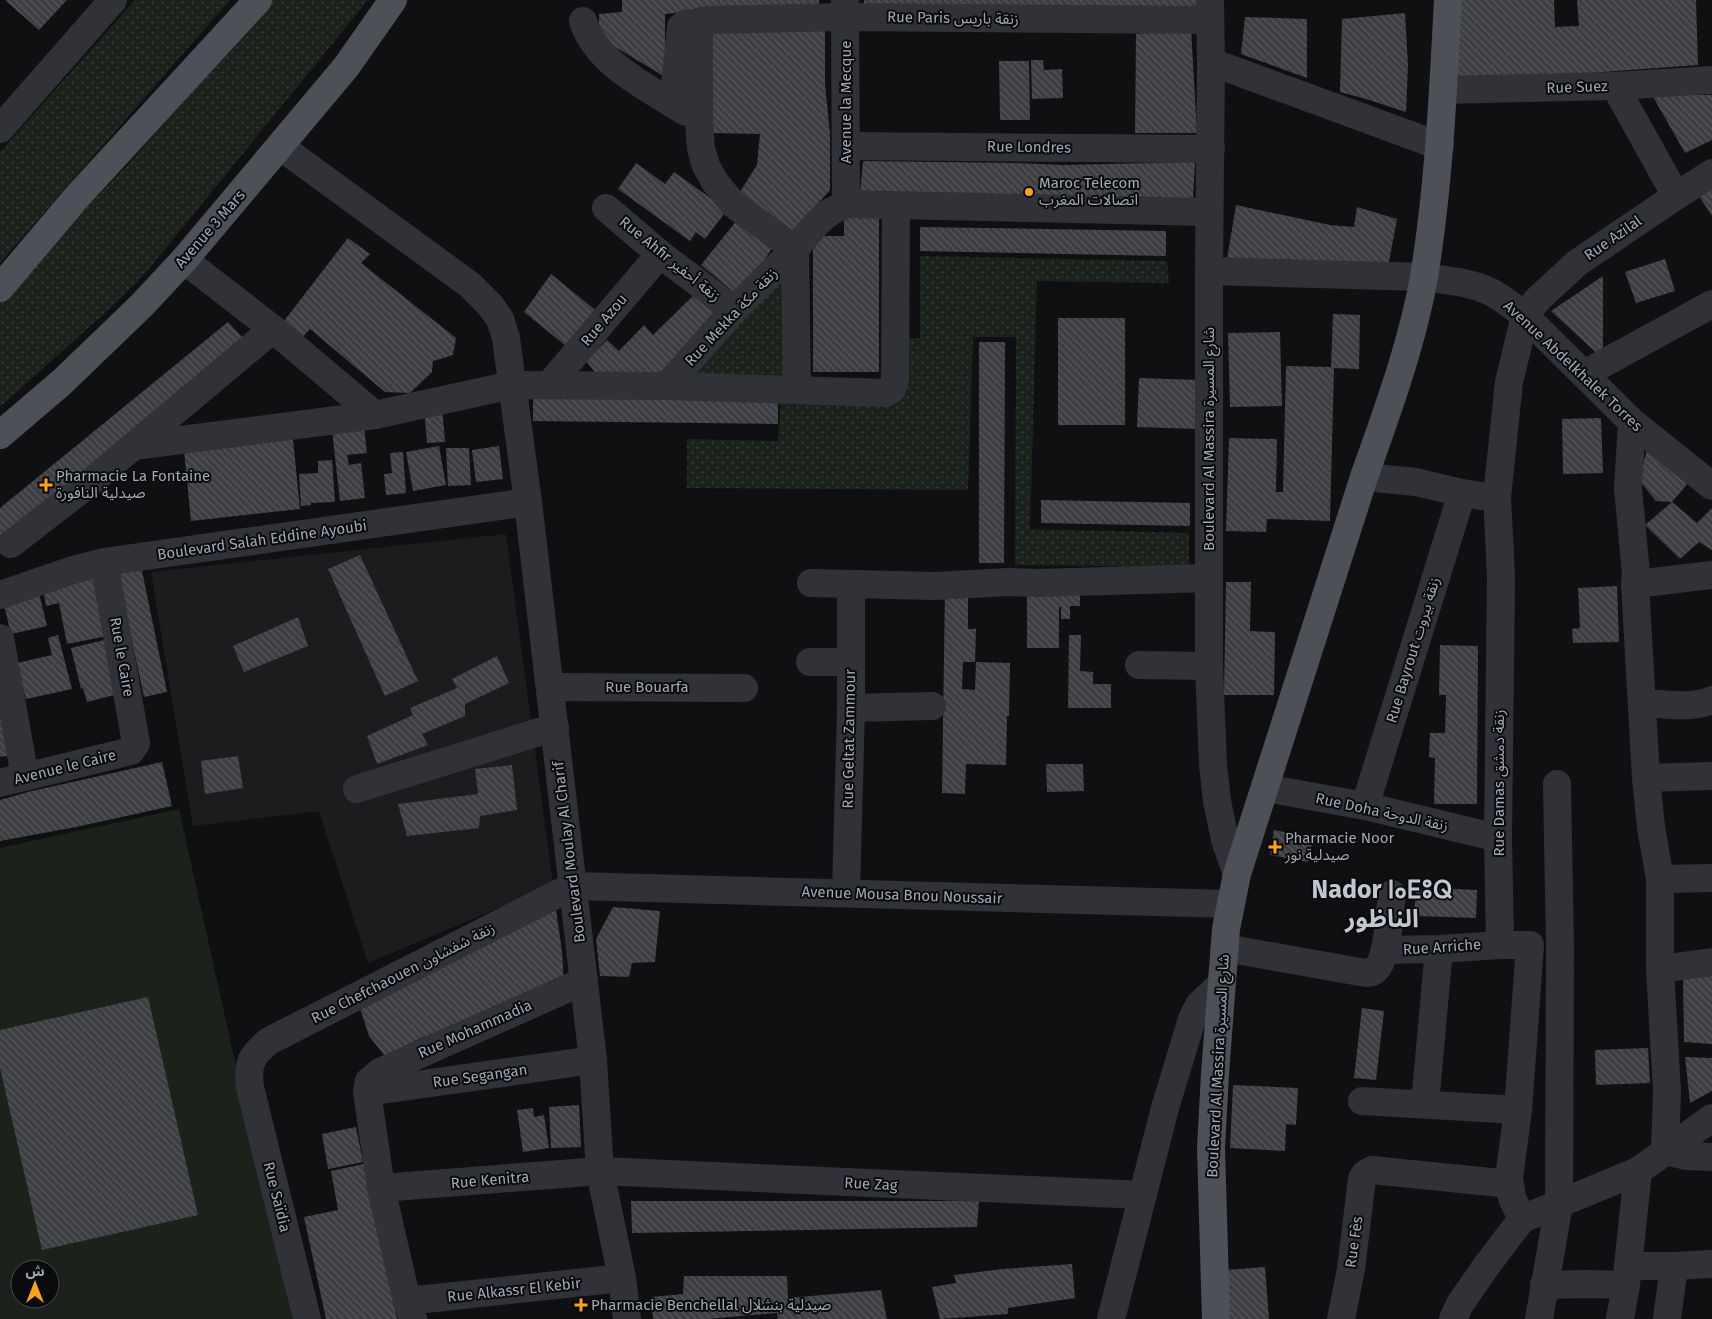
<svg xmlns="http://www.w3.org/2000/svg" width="1712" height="1319" font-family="'Fira Sans','Noto Sans Arabic','Noto Sans Tifinagh',sans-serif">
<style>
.built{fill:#1c1c1f}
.park{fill:url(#park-dots)}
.garden{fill:#1a221b;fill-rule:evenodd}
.building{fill:url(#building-back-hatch)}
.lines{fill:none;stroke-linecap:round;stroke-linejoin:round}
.minor{stroke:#313237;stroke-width:28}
.major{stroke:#4d5056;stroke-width:28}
.poi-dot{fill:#ffa31b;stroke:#0b0b0d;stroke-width:2}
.labels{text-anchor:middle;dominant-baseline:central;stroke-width:4;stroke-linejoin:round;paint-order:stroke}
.street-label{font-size:15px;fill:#a0a8b4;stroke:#0b0b0d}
.poi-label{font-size:15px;fill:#a0a8b4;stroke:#0b0b0d;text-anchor:start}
.town-label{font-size:25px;font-weight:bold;fill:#c2c6d0;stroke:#0b0b0d}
</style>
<defs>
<pattern id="park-dots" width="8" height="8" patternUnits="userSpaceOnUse" patternTransform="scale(1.25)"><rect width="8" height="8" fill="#1a221b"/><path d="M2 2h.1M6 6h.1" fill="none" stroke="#383f3a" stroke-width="1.8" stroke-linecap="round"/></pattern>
<pattern id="building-back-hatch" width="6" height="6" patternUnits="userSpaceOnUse" patternTransform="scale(1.25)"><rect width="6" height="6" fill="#3c3e42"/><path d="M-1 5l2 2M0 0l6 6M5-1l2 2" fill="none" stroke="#55575b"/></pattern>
</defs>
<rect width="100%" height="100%" fill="#101012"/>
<path class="built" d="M506,534L553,885L368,963L319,811L193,826L151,572Z"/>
<g class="park">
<path d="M135,0H230L0,263V152Z"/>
<path d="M271,0H368L144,275L114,305L0,407V297L123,170Z"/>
<path d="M920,256L1167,261L1169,283L1037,281L1030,529L1189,533V567L1015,565L1016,337H973L968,490L687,488V439L778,441L781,394L898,396L900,338H920Z"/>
<path d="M793,267V377L690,375Z"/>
</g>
<path class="garden" d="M179,809L292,1319H0V848ZM20,1269H50V1299H20Z"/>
<g class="building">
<path d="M7,0H67L39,30L6,1Z"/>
<path d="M622,0H819V9L708,10L665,14V77L599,37V14L622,12Z"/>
<path d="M864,0H1196V7L1136,9L1094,5L864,7Z"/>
<path d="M1454,0H1554L1555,27L1579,26L1577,0H1696L1698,65L1452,83Z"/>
<path d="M1405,13L1408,65L1406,112L1366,99L1340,92L1342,19Z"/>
<path d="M1245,17L1307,19V78L1241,54Z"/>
<path d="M825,27V84L830,134V190L792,233L740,192L757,165L760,134L710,133L707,30Z"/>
<path d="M1191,29L1197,133H1135L1136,34Z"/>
<path d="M1031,60H1043L1044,70L1062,69L1063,98L1032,99Z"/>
<path d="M999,61H1029L1030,120H1000Z"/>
<path d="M1652,95H1712V140L1685,153Z"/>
<path d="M863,161L1016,163L1063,165L1195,162L1193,199L860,195Z"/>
<path d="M636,163L665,184L674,172L727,210L705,239L696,232L690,241L618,189Z"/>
<path d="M1712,186V216L1697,193Z"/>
<path d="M1236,205L1330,225L1354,227L1357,207L1397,219L1388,267L1324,264L1285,259H1227Z"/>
<path d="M844,209H879V372H813V236H844Z"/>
<path d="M737,220L772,248L756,274L735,293L701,265Z"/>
<path d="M920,227L1166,231V256L920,251Z"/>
<path d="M348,238L370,254L361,263L456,338L453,355L433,361L432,372L410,393L385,392L310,329L300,340L284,321Z"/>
<path d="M1665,259L1675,291L1636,303L1625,272Z"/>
<path d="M551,274L599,313L566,346L524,312Z"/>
<path d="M1603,276V359L1551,311Z"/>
<path d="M700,289L725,306L662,373L598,376L586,361L607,340L619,351L644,325L653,335Z"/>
<path d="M1333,314L1360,315L1359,369L1334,368L1330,521L1267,519L1266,532L1226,531L1229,438L1277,439L1276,492H1283L1286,366L1331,367Z"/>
<rect x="1058" y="318" width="67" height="107"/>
<path d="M228,322L244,339L0,545V508Z"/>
<path d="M1280,332L1282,406L1230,407L1228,333Z"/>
<path d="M979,342H1005L1004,563H979Z"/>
<path d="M1139,378L1199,380L1197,429L1137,427Z"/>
<path d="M533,397L778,400V424L533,421Z"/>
<path d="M442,406L445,442L427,443L424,408Z"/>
<path d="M363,418L367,453L347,455L349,465L361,463L365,498L340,501L331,421Z"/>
<path d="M1601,418L1603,473L1563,474L1562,419Z"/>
<path d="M292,429L300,509L191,521L183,440Z"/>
<path d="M1649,442L1695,475L1672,502L1697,523L1712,508V550L1699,542L1680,559L1645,525L1672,502L1656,501L1639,480Z"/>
<path d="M439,446L446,485L413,491L406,452Z"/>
<path d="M499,446L503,479L476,482L472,450Z"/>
<path d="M446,448H469L471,485L448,486Z"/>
<path d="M403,452L406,493L386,495L384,474L392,473L390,453Z"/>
<path d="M332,460L335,502L311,503V505L301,506L299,474L318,473V461Z"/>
<path d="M1041,500L1190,503V526L1041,523Z"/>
<path d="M360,555L418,681L385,696L328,569Z"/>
<path d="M140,561L167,692L144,697L116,566Z"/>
<path d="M100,572L112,635L67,644L59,603L46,606L42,583Z"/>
<path d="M1226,582H1251L1250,631L1275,632L1274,695H1224Z"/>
<path d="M1617,586L1619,642L1573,643L1572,629L1580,628L1578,588Z"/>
<path d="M945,588L968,589V629H976L975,662H963L962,689L975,690L976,662L1010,663L1009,716H1007L1006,765L966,764L965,794L942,793Z"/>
<path d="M1027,592H1080V606H1070V619H1061V607H1059V648H1027Z"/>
<path d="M39,593L47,626L11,634L3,601Z"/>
<path d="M298,617L308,646L244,672L233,646Z"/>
<path d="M58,635L72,689L26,699L17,663L52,655L48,638Z"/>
<path d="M1069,635H1081L1080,671L1093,672V684H1111V708H1068Z"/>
<path d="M113,638L126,692L87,702L83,688L81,689L71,648Z"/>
<path d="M1440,645L1478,646L1477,804H1434L1435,758L1429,757L1430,733H1445L1446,695H1439Z"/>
<path d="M497,656L509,683L465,704V716L422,734L428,745L377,764L367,736L413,715L410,708L457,688L452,679Z"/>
<path d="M0,692L13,755L0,757Z"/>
<path d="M238,756L243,788L205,794L201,761Z"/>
<path d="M162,762L172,806L76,827L0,841V800L32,791Z"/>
<path d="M1046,764H1083L1084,791L1047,792Z"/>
<path d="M512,765L517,810L480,816L479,828L407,836L398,804L478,794L475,769Z"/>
<path d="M1274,830L1313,838L1308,862L1270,855Z"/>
<path d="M1438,888L1477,890L1476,918L1414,916L1416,890L1438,891Z"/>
<path d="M613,907L660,911L655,962L632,963L629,977L600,976L596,939Z"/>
<path d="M556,910L562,951L564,983L459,1028L423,1037L385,1056L369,1036L360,1008Z"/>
<path d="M1712,973V1044L1684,1042L1683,976Z"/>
<path d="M148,997L198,1215L42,1250L0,1068V1030Z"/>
<path d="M1362,1008L1384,1011L1376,1080L1354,1078Z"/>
<path d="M1648,1048L1650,1083L1596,1085L1595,1050Z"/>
<path d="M1685,1057L1712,1058V1091L1690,1103Z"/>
<path d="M1233,1085L1298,1088L1296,1125L1286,1124L1285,1151L1230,1148Z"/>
<path d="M579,1105L581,1147L551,1148L549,1107Z"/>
<path d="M533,1108L534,1117L544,1115L549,1148L523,1152L517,1110Z"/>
<path d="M356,1127L363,1162L328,1169L322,1134Z"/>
<path d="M364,1164L375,1208L397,1319H326L304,1217L338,1210L331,1171Z"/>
<path d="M631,1201H979L977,1227L632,1233Z"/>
<path d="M1072,1264L1075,1298L1008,1308V1314L940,1319L932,1287L956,1283L954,1275L1003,1269Z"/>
<path d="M1265,1267L1269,1319H1230L1226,1270Z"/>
<path d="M684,1276H787L788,1298L881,1290L887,1319H778L777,1313L707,1319H653L651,1297L683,1294Z"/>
</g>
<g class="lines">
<g class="minor">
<path d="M845,0L846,204"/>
<path d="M1210,0L1211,62L1209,271V666L1213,765L1217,801L1225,840L1237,874"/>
<path d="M583,21C596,64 650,89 686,112"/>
<path d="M699,24L701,21L710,20L845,17L1209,20"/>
<path d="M1211,62L1440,146"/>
<path d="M1615,86L1676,196"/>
<path d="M1443,90L1615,86L1712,80"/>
<path d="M673,104L681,27L687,23L699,24V121L701,149L706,166L715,182L733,204L795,249L797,390"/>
<path d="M0,129L113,0"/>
<path d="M847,146L1211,149"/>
<path d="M281,147L470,285L490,305L500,319L506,338L528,502L593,1060L600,1171L622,1278L627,1319"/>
<path d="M606,208L660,254L734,310"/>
<path d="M184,260L273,329L375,415"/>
<path d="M1209,271L1424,277C1445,280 1469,282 1489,291C1502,297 1513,307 1525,316L1632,422L1712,486"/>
<path d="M1584,374L1712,304"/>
<path d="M549,385L660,254"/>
<path d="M667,386L734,310L795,249L818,222L830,212L846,204L1209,212"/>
<path d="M1632,422L1628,488L1636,574L1635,584L1646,778L1651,827L1660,879V969L1667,1092L1665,1151"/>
<path d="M134,446L375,415L512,385L667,386L885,393L892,389L895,379L896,205"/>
<path d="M1364,477L1416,482L1462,493L1481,496"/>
<path d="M11,544L87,485L273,329"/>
<path d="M811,583L935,586L1008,582L1039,583L1209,578"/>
<path d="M1635,584L1712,575"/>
<path d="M0,595L73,570L104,562L528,502"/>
<path d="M0,638L25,777"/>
<path d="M810,662H851"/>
<path d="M1139,665L1209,666"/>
<path d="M550,687L744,688"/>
<path d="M1642,703C1665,704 1691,709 1712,700"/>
<path d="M851,708L932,706"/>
<path d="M1646,778L1712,776"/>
<path d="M0,783L131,751L136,743L104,562"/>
<path d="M1265,788L1365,806L1498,838"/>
<path d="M357,789L555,727"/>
<path d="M1365,806L1462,493"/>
<path d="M1660,879L1712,878"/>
<path d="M846,893L851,708V584"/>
<path d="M1225,948L1360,972C1365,973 1371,974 1375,970C1389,958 1389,912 1392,894"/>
<path d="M1385,950L1439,949L1500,945"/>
<path d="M1660,969L1712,962"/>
<path d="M367,1092L593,1060"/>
<path d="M1362,1101L1518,1110"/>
<path d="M1425,1104L1439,949"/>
<path d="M1665,1151L1687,1156L1712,1157"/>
<path d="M381,1188L600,1171L1143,1195"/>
<path d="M1522,1219L1512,1198L1509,1178L1518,1110L1530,945H1500L1498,838L1501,576L1497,497L1509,382L1525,316L1537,300L1577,263L1676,196L1712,173"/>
<path d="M1628,1266H1674L1712,1264"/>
<path d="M1544,1285L1586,1284L1626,1285"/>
<path d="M407,1301L622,1278"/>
<path d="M307,1319L250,1087C247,1063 251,1056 269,1041L573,886L1230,904"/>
<path d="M413,1319L407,1301L381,1188L367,1092L369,1081L380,1072L584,981"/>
<path d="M1111,1319L1165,1108L1192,1019L1199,1005L1222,983"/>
<path d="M1341,1319L1351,1269L1362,1179L1365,1174L1372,1170L1510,1184"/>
<path d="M1453,1319L1460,1304L1487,1265L1522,1219L1638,1171L1712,1118"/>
<path d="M1539,1319L1559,1204L1560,948L1557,784"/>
<path d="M1620,1319L1626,1285L1638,1171"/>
<path d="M1667,1319L1674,1266"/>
</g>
<g class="major">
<path d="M0,288L76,198L258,0"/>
<path d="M0,435L62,382L142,305L184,260L346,67L393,0"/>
<path d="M1216,1319L1211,1148L1215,1074L1226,929L1237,874L1364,477C1387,412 1412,345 1424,277C1439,185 1443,92 1448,0"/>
</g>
</g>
<g class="poi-dot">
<circle cx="1029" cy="192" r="5"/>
<path d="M43.5 477.5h5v5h5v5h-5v5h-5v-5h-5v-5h5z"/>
<path d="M1272.5 839.5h5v5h5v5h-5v5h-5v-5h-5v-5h5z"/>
<path d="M578.5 1297.5h5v5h5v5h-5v5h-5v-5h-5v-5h5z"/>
</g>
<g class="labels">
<g class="street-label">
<text transform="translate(953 18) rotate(1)">Rue Paris زنقة باريس</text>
<text transform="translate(1577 87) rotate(-2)">Rue Suez</text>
<text transform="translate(846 102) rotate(-90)">Avenue la Mecque</text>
<text transform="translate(1029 147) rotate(1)">Rue Londres</text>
<text transform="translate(210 229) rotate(-49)">Avenue 3 Mars</text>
<text transform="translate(1613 238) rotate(-35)">Rue Azilal</text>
<text transform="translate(670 259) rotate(39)">Rue Ahfir زنقة أحفير</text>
<text transform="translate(731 317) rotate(-47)">Rue Mekka زنقة مكة</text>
<text transform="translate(604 320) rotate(-50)">Rue Azou</text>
<text transform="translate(1573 366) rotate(43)">Avenue Abdelkhalek Torres</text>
<text transform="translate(1209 439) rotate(-90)">Boulevard Al Massira شارع المسيرة</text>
<text transform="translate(262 540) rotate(-8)">Boulevard Salah Eddine Ayoubi</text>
<text transform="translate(1413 650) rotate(-73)">Rue Bayrout زنقة بيروت</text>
<text transform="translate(122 657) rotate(80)">Rue le Caire</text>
<text x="647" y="687">Rue Bouarfa</text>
<text transform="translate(849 739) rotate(-89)">Rue Geltat Zammour</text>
<text transform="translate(65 767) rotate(-14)">Avenue le Caire</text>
<text transform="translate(1499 783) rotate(-90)">Rue Damas زنقة دمشق</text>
<text transform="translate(1382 812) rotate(12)">Rue Doha زنقة الدوحة</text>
<text transform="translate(569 852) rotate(-97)">Boulevard Moulay Al Charif</text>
<text transform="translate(902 895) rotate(2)">Avenue Mousa Bnou Noussair</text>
<text transform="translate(1442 947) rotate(-4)">Rue Arriche</text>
<text transform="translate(403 973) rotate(-27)">Rue Chefchaouen زنقة شفشاون</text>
<text transform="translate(475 1029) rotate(-24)">Rue Mohammadia</text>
<text transform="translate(1218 1066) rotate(-87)">Boulevard Al Massira شارع المسيرة</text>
<text transform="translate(480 1076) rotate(-8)">Rue Segangan</text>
<text transform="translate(490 1180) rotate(-5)">Rue Kenitra</text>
<text transform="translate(871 1184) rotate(3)">Rue Zag</text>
<text transform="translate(277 1197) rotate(76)">Rue Saïdia</text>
<text transform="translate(1354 1242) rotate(-82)">Rue Fès</text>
<text transform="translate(514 1290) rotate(-6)">Rue Alkassr El Kebir</text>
</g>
<g class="poi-label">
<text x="1039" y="183">Maroc Telecom<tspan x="1039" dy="17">اتصالات المغرب</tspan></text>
<text x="56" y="476">Pharmacie La Fontaine<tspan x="56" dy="17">صيدلية النافورة</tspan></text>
<text x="1285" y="838">Pharmacie Noor<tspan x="1285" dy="17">صيدلية نور</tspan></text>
<text x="591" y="1305">Pharmacie Benchellal صيدلية بنشلال</text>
</g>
<g class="town-label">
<text x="1382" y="890">Nador ⵏⴰⴹⵓⵕ<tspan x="1382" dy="29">الناظور</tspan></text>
</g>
</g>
<g transform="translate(35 1284)"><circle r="24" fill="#0b0b0d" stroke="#474a50"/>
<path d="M0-4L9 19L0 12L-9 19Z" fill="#ffa31b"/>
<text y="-8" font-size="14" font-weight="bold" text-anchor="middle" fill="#a0a8b4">ش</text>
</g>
</svg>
